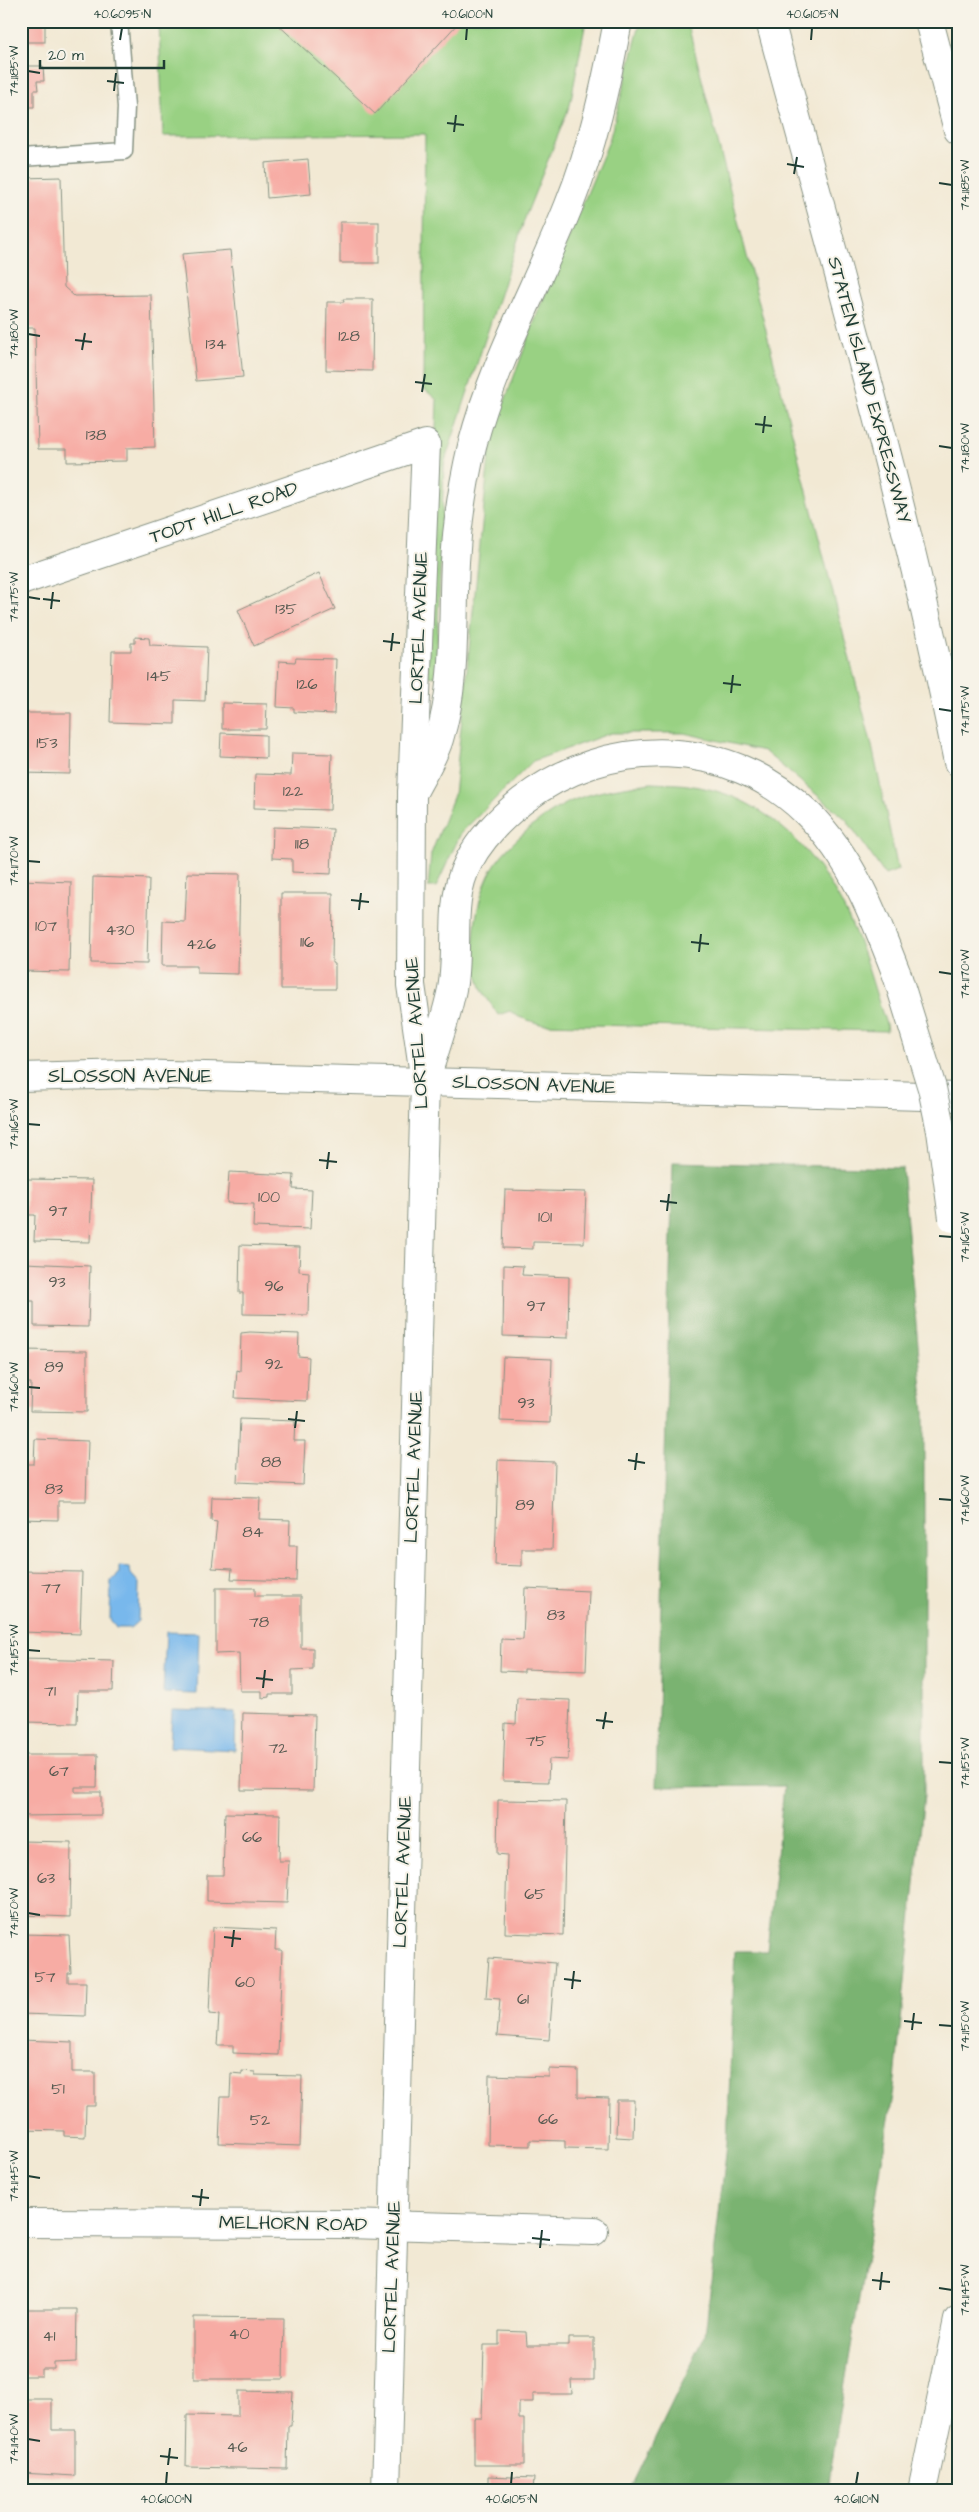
<svg xmlns="http://www.w3.org/2000/svg" width="979" height="2512" font-family="'Architects Daughter',sans-serif">
<style>
.green{fill:#99d183;stroke:#5c875c}
.forest{fill:#7ab371;stroke:#4c7852}
.water{fill:#78b8ec;stroke:#4c7a90}
.building{fill:#f7aca4}
.lines{fill:none;stroke-linecap:round;stroke-linejoin:round}
.service-casing{stroke:#889384;stroke-width:19}
.minor-casing{stroke:#889384;stroke-width:30}
.tertiary-casing{stroke:#889384;stroke-width:30}
.secondary-casing{stroke:#889384;stroke-width:30}
.motorway-casing{stroke:#889384;stroke-width:30}
.service{stroke:#fff;stroke-width:16}
.minor{stroke:#fff;stroke-width:28}
.tertiary{stroke:#fff;stroke-width:28}
.secondary{stroke:#fff;stroke-width:28}
.motorway{stroke:#fff;stroke-width:28}
.motorway-bridge-casing{stroke:#889384;stroke-width:30;stroke-linecap:butt}
.motorway-bridge{stroke:#fff;stroke-width:28}
.ticks{fill:none;stroke:#1f3d34;stroke-width:2}
.labels{text-anchor:middle;dominant-baseline:central;stroke-width:4;stroke-linejoin:round;paint-order:stroke}
.number-label{font-size:16px;fill:#555950}
.street-label{font-size:19px;fill:#1f3d34;stroke:#f7f3e8}
.neatline{fill:none;stroke:#1f3d34;stroke-width:2}
.ticks-label{font-size:12px;text-anchor:middle;fill:#1f3d34}
</style>
<rect width="100%" height="100%" fill="#f7f3e8"/>
<filter id="ink" filterUnits="userSpaceOnUse"><feTurbulence type="fractalNoise" baseFrequency=".02" numOctaves="2"/><feDisplacementMap in="SourceGraphic" scale="10" xChannelSelector="R" yChannelSelector="G"/><feConvolveMatrix kernelMatrix="1 2 1 2 8 2 1 2 1" color-interpolation-filters="sRGB"/></filter>
<filter id="wash" filterUnits="userSpaceOnUse"><feTurbulence type="fractalNoise" baseFrequency=".0096" numOctaves="4" result="noise"/><feDisplacementMap in="SourceGraphic" scale="20" xChannelSelector="R" yChannelSelector="G"/><feGaussianBlur stdDeviation="1.12" result="paint"/><feColorMatrix in="noise" values="0 0 0 0 0 0 0 0 0 0 0 0 0 0 0 0 0 1.4 0 .05"/><feComposite in="paint" operator="in"/></filter>
<g filter="url(#wash)">
<rect width="100%" height="100%" fill="#f2e9d4"/>
<g class="green">
<path d="M159,21H586L570,105L526,215L444,464L436,677L427,676L437,400L423,388L425,134L163,136Z"/>
<path d="M641,21H687L872,746L898,870L885,875L846,819L764,751L684,733H611L533,761L461,833L436,887H428L431,854L454,795L491,438L541,304L609,141Z"/>
<path d="M651,783C665,784 680,783 693,786C771,797 825,861 854,930C867,960 875,993 886,1024L887,1031L540,1024L519,1017L510,1011L498,1015C493,1006 486,998 482,989C465,953 476,885 502,855C518,836 550,810 574,800C599,790 624,787 651,783Z"/>
</g>
<path class="forest" d="M673,1162L902,1168L924,1411V1795L894,2089L827,2491H630L705,2335L727,2144L735,1951H767L784,1786L656,1787Z"/>
<g class="water">
<path d="M119,1566L130,1567L131,1574L139,1583L138,1621L130,1628H116L110,1619L111,1581L119,1574Z"/>
<path d="M166,1632L199,1633L197,1694L163,1693Z"/>
<path d="M172,1710L236,1712L235,1750L170,1747Z"/>
</g>
<g id="blocks">
<g class="building">
<rect x="21" y="21" width="24" height="21"/>
<path d="M274,21H460L375,114Z"/>
<path d="M21,66H43L44,81H37L38,90H34V107H21Z"/>
<path d="M308,159L311,194L267,198L265,163Z"/>
<path d="M61,177L64,287L74,296L151,295L155,447L127,448V461L67,462V449H38L35,328H21V178Z"/>
<rect x="340" y="222" width="39" height="41"/>
<path d="M230,250L243,377L196,381L182,254Z"/>
<path d="M343,299H373L372,371L326,370L327,302H344Z"/>
<path d="M319,573L335,609L254,646L238,610Z"/>
<path d="M135,637L149,638L150,645L207,647L205,701L175,700V724L110,722L112,651H131V643H135Z"/>
<path d="M296,658L336,659L334,714L294,712V708L277,707L279,661L295,662Z"/>
<path d="M222,703L267,704L266,729H222Z"/>
<path d="M23,713H71L70,774L22,773Z"/>
<path d="M221,733L266,735V758L220,756Z"/>
<path d="M292,753L332,754L330,810L254,808L255,774L291,775Z"/>
<path d="M273,827L333,829L331,874L292,872V859L272,858Z"/>
<path d="M187,873L240,874L238,974L197,973V966H162L163,921L185,922Z"/>
<path d="M93,877L149,879L147,964L91,963Z"/>
<path d="M21,880L71,882L69,972L21,971Z"/>
<path d="M281,893H333L332,963L335,964V989H281Z"/>
<path d="M229,1172L294,1175L293,1189L312,1190L310,1229L253,1227L254,1204L227,1203Z"/>
<path d="M26,1179L92,1180L90,1242L34,1241L35,1215H26Z"/>
<path d="M505,1190L586,1192L584,1243L533,1242V1249L503,1248Z"/>
<path d="M240,1245L300,1247L299,1271L309,1272L308,1315L243,1314V1293H239Z"/>
<path d="M25,1263L90,1266L88,1327L34,1326V1301H25Z"/>
<path d="M504,1265L523,1266L522,1275L569,1277L568,1338L503,1336Z"/>
<path d="M250,1332L299,1334L298,1356L309,1357L307,1401L235,1398L237,1370L240,1371L241,1333Z"/>
<path d="M21,1350L87,1351V1412L30,1411L31,1383H21Z"/>
<path d="M503,1357L552,1359L550,1423L500,1421Z"/>
<path d="M240,1419L295,1421L294,1441H305L303,1485L237,1482Z"/>
<path d="M35,1439L88,1441L86,1501H58V1520L21,1519L22,1464H34Z"/>
<path d="M498,1460L555,1462L552,1549H522V1566L495,1565Z"/>
<path d="M212,1497L260,1498L259,1519L290,1520L289,1546H297L296,1581L231,1579L232,1569L212,1568L217,1522L211,1521Z"/>
<path d="M21,1571L82,1572L80,1634L22,1632L24,1604H21Z"/>
<path d="M216,1588H255V1596H301V1648H313V1669L292,1670V1694H269V1697L262,1698V1691H240L239,1653L216,1654Z"/>
<path d="M525,1588L589,1591L586,1671L524,1669V1672L500,1671L501,1639L523,1640Z"/>
<path d="M21,1659L114,1661L113,1691H78L77,1723L22,1722Z"/>
<path d="M517,1698L570,1700L568,1760L549,1759L548,1782L503,1781L505,1723L516,1724Z"/>
<path d="M243,1713L315,1715L313,1791L241,1790Z"/>
<path d="M21,1755H98L97,1787H75V1792H101V1815L21,1816Z"/>
<path d="M498,1800L566,1801L563,1935L505,1933L507,1855L497,1854Z"/>
<path d="M225,1813L280,1814L279,1861H289L287,1903L207,1901V1875H223Z"/>
<path d="M21,1841L71,1842L70,1917L21,1915Z"/>
<path d="M213,1927L276,1930L275,1950H282L278,2055L233,2053V2045H217L219,2015L209,2014Z"/>
<path d="M21,1934L69,1935L71,1973H68V1982H86L85,2016L21,2014Z"/>
<path d="M489,1958L555,1963L549,2040L497,2036L500,1999L486,1998Z"/>
<path d="M21,2040L72,2042V2072H95V2106H86L85,2137L64,2136V2131L21,2130Z"/>
<path d="M549,2069L578,2070V2097L609,2098L608,2149L565,2148V2141L530,2140V2146L488,2145L489,2075L549,2077Z"/>
<path d="M242,2071L255,2072V2075L302,2076L300,2146L219,2143L221,2097H230L231,2073L242,2074Z"/>
<path d="M617,2100H634L633,2138L616,2137Z"/>
<path d="M21,2309H77L76,2362L54,2363V2369H42V2376H21Z"/>
<path d="M194,2317L284,2318L283,2379H194Z"/>
<path d="M499,2331L526,2332L527,2345H569V2338H594V2380H571L572,2394H533V2402H519V2419H524V2465H474V2418H482L484,2345H499Z"/>
<path d="M238,2391L293,2392L291,2426H288L287,2469L186,2467L187,2415L238,2416Z"/>
<path d="M21,2399H52V2430H75V2476L21,2473Z"/>
<path d="M488,2476L534,2478L533,2491H488Z"/>
<path d="M187,2488L288,2489V2491H187Z"/>
</g>
</g>
</g>
<g filter="url(#ink)">
<use href="#blocks" fill-opacity="0" stroke="#889384" stroke-width="1"/>
<g class="lines">
<defs>
<path id="service" d="M21,158L124,151L126,107L119,21"/>
<g id="minor">
<path d="M21,581L426,444L412,794"/>
<path d="M21,2223L347,2224L594,2231"/>
<path d="M386,2491L425,1082"/>
</g>
<path id="tertiary" d="M21,1077L130,1074L425,1082"/>
<path id="secondary" d="M412,794L411,985L425,1082L958,1097"/>
<g id="motorway">
<path d="M770,21C836,267 908,512 958,762"/>
<path d="M929,21L958,130"/>
<path d="M412,794C421,776 433,758 439,739C457,682 452,620 455,562C457,523 463,484 472,446C494,361 537,286 569,205C593,146 606,84 618,21"/>
<path d="M425,1082C434,1051 446,1020 452,989C460,946 447,902 469,861C481,838 502,817 522,801C607,735 729,736 807,813C852,857 875,917 897,975"/>
<path d="M922,2491L958,2320"/>
</g>
</defs>
<use href="#service" class="service-casing"/>
<use href="#minor" class="minor-casing"/>
<use href="#tertiary" class="tertiary-casing"/>
<use href="#secondary" class="secondary-casing"/>
<use href="#motorway" class="motorway-casing"/>
<use href="#service" class="service"/>
<use href="#minor" class="minor"/>
<use href="#tertiary" class="tertiary"/>
<use href="#secondary" class="secondary"/>
<use href="#motorway" class="motorway"/>
<defs>
<path id="motorway-bridge" d="M897,975L932,1088L941,1131L953,1218"/>
</defs>
<use href="#motorway-bridge" class="motorway-bridge-casing"/>
<use href="#motorway-bridge" class="motorway-bridge"/>
</g>
</g>
<path class="ticks" d="M120,40L122,28M466,40L467,28M811,40L812,28M28,71L40,73M107,81L124,83M114,91L116,73M447,123L464,125M454,132L456,115M787,164L804,167M794,174L797,157M939,183L952,185M28,334L40,336M75,340L92,342M82,350L85,333M415,382L432,384M422,392L425,374M755,424L772,426M763,433L765,416M939,446L952,448M28,597L40,599M43,599L60,601M51,609L53,592M383,641L400,643M391,651L393,633M723,683L741,685M731,693L733,675M939,709L952,711M28,861L40,862M351,900L369,902M359,910L361,893M691,942L709,944M699,952L701,934M939,972L952,974M28,1124L40,1125M319,1160L337,1162M327,1169L329,1152M660,1201L677,1203M667,1211L669,1194M939,1236L952,1237M28,1387L40,1388M288,1419L305,1421M295,1428L297,1411M628,1460L645,1463M635,1470L637,1453M939,1499L952,1500M28,1650L40,1651M256,1678L273,1680M263,1688L265,1670M596,1720L613,1722M603,1729L606,1712M939,1762L952,1763M28,1913L40,1915M224,1937L241,1939M232,1947L234,1930M564,1979L581,1981M572,1989L574,1971M904,2021L922,2023M939,2025L952,2026M912,2030L914,2013M28,2176L40,2178M192,2196L209,2198M200,2206L202,2189M532,2238L550,2240M540,2248L542,2230M872,2280L890,2282M939,2288L952,2290M880,2290L882,2272M28,2439L40,2441M160,2456L178,2458M168,2465L170,2448M166,2484L167,2472M511,2484L512,2472M856,2484L858,2472"/>
<g class="labels">
<g class="number-label">
<text x="349" y="336">128</text>
<text x="216" y="344">134</text>
<text x="96" y="435">138</text>
<text x="286" y="609">135</text>
<text x="159" y="676">145</text>
<text x="307" y="684">126</text>
<text x="47" y="743">153</text>
<text x="293" y="791">122</text>
<text x="302" y="844">118</text>
<text x="46" y="926">107</text>
<text x="120" y="930">430</text>
<text x="307" y="942">116</text>
<text x="201" y="944">426</text>
<text x="269" y="1197">100</text>
<text x="58" y="1211">97</text>
<text x="545" y="1217">101</text>
<text x="57" y="1282">93</text>
<text x="274" y="1286">96</text>
<text x="536" y="1306">97</text>
<text x="274" y="1364">92</text>
<text x="54" y="1367">89</text>
<text x="526" y="1403">93</text>
<text x="271" y="1462">88</text>
<text x="54" y="1489">83</text>
<text x="525" y="1505">89</text>
<text x="253" y="1532">84</text>
<text x="51" y="1588">77</text>
<text x="556" y="1615">83</text>
<text x="259" y="1622">78</text>
<text x="50" y="1691">71</text>
<text x="536" y="1741">75</text>
<text x="278" y="1748">72</text>
<text x="59" y="1771">67</text>
<text x="252" y="1837">66</text>
<text x="46" y="1878">63</text>
<text x="535" y="1894">65</text>
<text x="45" y="1977">57</text>
<text x="245" y="1982">60</text>
<text x="523" y="1999">61</text>
<text x="58" y="2089">51</text>
<text x="548" y="2119">66</text>
<text x="260" y="2120">52</text>
<text x="239" y="2334">40</text>
<text x="49" y="2336">41</text>
<text x="237" y="2447">46</text>
</g>
<g class="street-label">
<text transform="translate(869 390) rotate(75)">STATEN ISLAND EXPRESSWAY</text>
<text transform="translate(224 513) rotate(-19)">TODT HILL ROAD</text>
<text transform="translate(419 628) rotate(-88)">LORTEL AVENUE</text>
<text transform="translate(417 1033) rotate(-94)">LORTEL AVENUE</text>
<text x="130" y="1076">SLOSSON AVENUE</text>
<text transform="translate(534 1085) rotate(2)">SLOSSON AVENUE</text>
<text transform="translate(414 1467) rotate(-88)">LORTEL AVENUE</text>
<text transform="translate(403 1872) rotate(-88)">LORTEL AVENUE</text>
<text transform="translate(293 2224) rotate(1)">MELHORN ROAD</text>
<text transform="translate(392 2277) rotate(-88)">LORTEL AVENUE</text>
</g>
</g>
<rect width="979" height="2512" fill="none" stroke="#f7f3e8" stroke-width="55"/>
<path d="M40 60v8h124v-8" fill="none" stroke="#1f3d34" stroke-width="2.5"/>
<text x="48" y="60" font-size="15" fill="#1f3d34" stroke="#f7f3e8" stroke-width="4" paint-order="stroke">20 m</text>
<rect x="28" y="28" width="924" height="2456" class="neatline"/>
<g class="ticks-label">
<text x="122" y="18">40.6095°N</text>
<text x="467" y="18">40.6100°N</text>
<text x="812" y="18">40.6105°N</text>
<text transform="translate(14 71) rotate(-90)" y="4">74.1185°W</text>
<text transform="translate(965 185) rotate(-90)" y="4">74.1185°W</text>
<text transform="translate(14 334) rotate(-90)" y="4">74.1180°W</text>
<text transform="translate(965 448) rotate(-90)" y="4">74.1180°W</text>
<text transform="translate(14 597) rotate(-90)" y="4">74.1175°W</text>
<text transform="translate(965 711) rotate(-90)" y="4">74.1175°W</text>
<text transform="translate(14 861) rotate(-90)" y="4">74.1170°W</text>
<text transform="translate(965 974) rotate(-90)" y="4">74.1170°W</text>
<text transform="translate(14 1124) rotate(-90)" y="4">74.1165°W</text>
<text transform="translate(965 1237) rotate(-90)" y="4">74.1165°W</text>
<text transform="translate(14 1387) rotate(-90)" y="4">74.1160°W</text>
<text transform="translate(965 1500) rotate(-90)" y="4">74.1160°W</text>
<text transform="translate(14 1650) rotate(-90)" y="4">74.1155°W</text>
<text transform="translate(965 1763) rotate(-90)" y="4">74.1155°W</text>
<text transform="translate(14 1913) rotate(-90)" y="4">74.1150°W</text>
<text transform="translate(965 2026) rotate(-90)" y="4">74.1150°W</text>
<text transform="translate(14 2176) rotate(-90)" y="4">74.1145°W</text>
<text transform="translate(965 2290) rotate(-90)" y="4">74.1145°W</text>
<text transform="translate(14 2439) rotate(-90)" y="4">74.1140°W</text>
<text x="166" y="2503">40.6100°N</text>
<text x="511" y="2503">40.6105°N</text>
<text x="856" y="2503">40.6110°N</text>
</g>
</svg>
